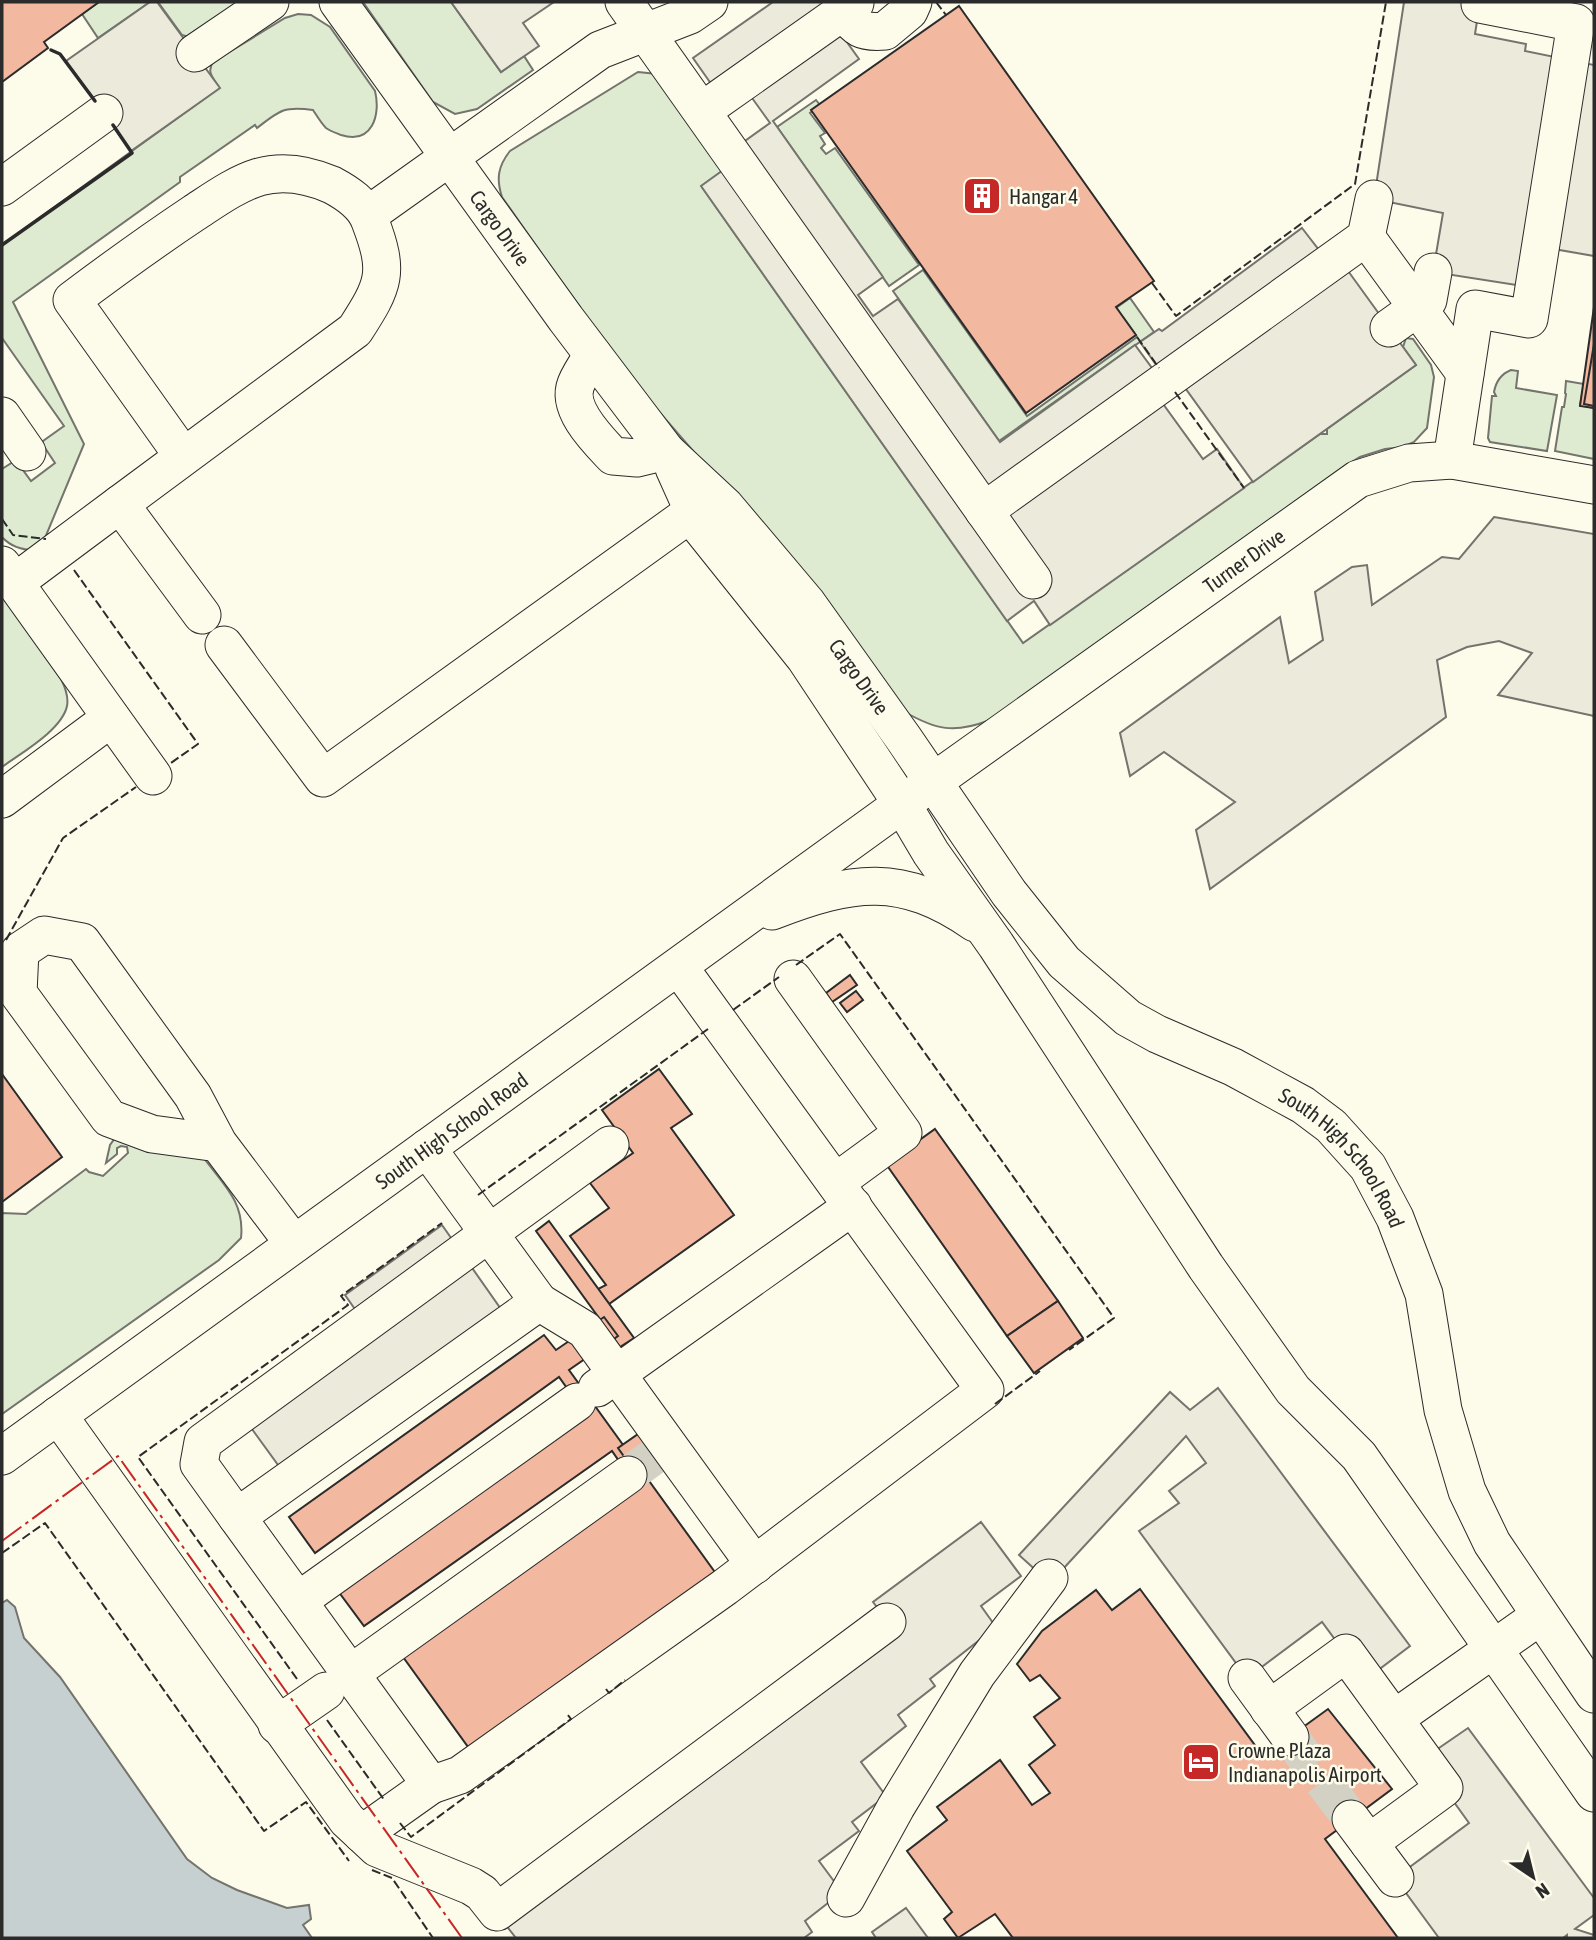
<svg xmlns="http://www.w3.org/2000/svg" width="1596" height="1940" font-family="'Asap Condensed',sans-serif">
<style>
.green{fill:#deebd1;stroke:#74746e;stroke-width:2}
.parking{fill:#eceadb;stroke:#74746e;stroke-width:2}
.water{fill:#c7d0d0;stroke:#74746e;stroke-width:2}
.building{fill:#f2b8a0;stroke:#2b2b2b;stroke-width:2}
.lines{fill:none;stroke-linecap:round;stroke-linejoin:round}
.minor-tunnel{stroke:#d3d1c4;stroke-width:37;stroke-dasharray:37 18;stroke-linecap:butt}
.minor-casing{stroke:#2b2b2b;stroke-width:39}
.minor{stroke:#fdfbea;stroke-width:37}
.fence{stroke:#2b2b2b;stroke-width:2;stroke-dasharray:9 3.5;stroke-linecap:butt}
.wall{stroke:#2b2b2b;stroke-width:3.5}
.power{stroke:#c62828;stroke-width:2;stroke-dasharray:24 5 3.5 5;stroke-linecap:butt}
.labels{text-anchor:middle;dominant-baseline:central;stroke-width:5;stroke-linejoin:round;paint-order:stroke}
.poi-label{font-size:21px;fill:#2b2b2b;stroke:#fdfbea;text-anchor:start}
.street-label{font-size:21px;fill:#2b2b2b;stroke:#fdfbea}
</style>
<rect width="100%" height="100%" fill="#fdfbea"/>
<g class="green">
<path d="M99,2H150L98,38L82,14Z"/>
<path d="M158,2H243L189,37L182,35Z"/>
<path d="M363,2H451L501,72L524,56L533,70L477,109L455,114L433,102Z"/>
<path d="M298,14L311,15L330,27L375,91C381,115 372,145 341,135C336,133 330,131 326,128C321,123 317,116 313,110C284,106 280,110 257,128L255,125L180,177V182L13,302L84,444L40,550C25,551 12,548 2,537V469L13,462H17L31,481L55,463L43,445V441L64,426L2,338V245L219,88C214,78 206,73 213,62L285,18Z"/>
<path d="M638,72L657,74L726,168L702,187L1023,643L1320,434H1327V429L1416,365L1403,347L1406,338L1413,339L1431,365L1434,377L1427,428L1414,442L1403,447L1385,449L1360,457L1345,466L990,720C954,734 936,730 903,711L775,545L627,375L502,197C496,179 498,166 510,151Z"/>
<path d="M816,100L820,105L810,113L825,133L820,136L825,144L821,148L826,154L835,148L919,265L889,286L777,127Z"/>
<path d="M923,270L1027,416L1137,337L1116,308L1130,298L1154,332L999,441L893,291Z"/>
<path d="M1511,370L1518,371L1516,388L1557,395L1547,451L1490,442L1488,438L1492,396H1496L1494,392C1496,381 1501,374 1511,370Z"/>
<path d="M1566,381L1584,384L1580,405L1594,408V459L1555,451L1562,407H1564L1566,394L1565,393Z"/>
<path d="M2,595L61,679C65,687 69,696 67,706C62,730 21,753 2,767Z"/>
<path d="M115,1138L203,1157C223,1184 245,1202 241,1238L219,1260L2,1414V1213L26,1214L86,1169L89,1172L103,1176L128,1153L127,1147L121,1146L117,1148V1154L106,1163L110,1145Z"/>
</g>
<g class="parking">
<path d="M150,2H157L220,88L131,151L66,61Z"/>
<path d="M451,2H554L523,23L539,46L501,72Z"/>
<path d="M773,2H857L831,20L859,59L773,121L883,277L858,295L873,316L898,299L1000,442L1135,345L1163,383L1153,390L1203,459L1217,449L1244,488L1050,625L1034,601L1007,621L701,186L737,160L731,151L770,123L742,84L721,98L693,58Z"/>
<path d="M1404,2H1480L1475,34L1526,44L1525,51L1594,65V256L1542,247L1535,288L1433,272L1443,213L1374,199Z"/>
<path d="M1302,228L1329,263L1338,257L1416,365L1253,482L1175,374L1167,380L1140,342L1159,329L1162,331Z"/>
<path d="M1494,517L1594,534V716L1498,695L1532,653L1499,641L1467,647L1437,660L1446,717L1210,889L1196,830L1235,802L1164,752L1130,776L1120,733L1280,617L1289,663L1323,640L1315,592L1352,567L1367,565L1372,605L1442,557L1459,559Z"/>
<path d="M442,1225L510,1322L289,1480L241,1414L364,1322L345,1295Z"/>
<path d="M1218,1388L1410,1646L1365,1680L1322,1622L1247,1678L1139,1531L1179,1503L1169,1491L1206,1463L1186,1436L1050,1583L1019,1555L1170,1392L1190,1410Z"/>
<path d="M981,1522L1021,1576L981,1606L996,1627L930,1679L935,1686L898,1715L906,1726L861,1762L886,1796L852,1822L859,1831L819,1861L842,1892L805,1921L812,1932L804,1938H516L505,1924L895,1631L873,1602Z"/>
<path d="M1468,1728L1594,1898V1915L1575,1929L1594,1935V1938H1567V1935L1563,1938H1439L1395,1878L1469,1823L1423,1759Z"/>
<path d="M906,1908L928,1938H876L872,1932Z"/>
</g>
<path class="water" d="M7,1600L15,1607L24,1638L60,1677L187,1859L212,1878L237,1890L287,1908L309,1905L311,1919L303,1925L312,1938H2V1603Z"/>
<g class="building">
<path d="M2,2H99L44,42L48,48L2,82Z"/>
<path d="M959,6L1154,281L1116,307L1136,335L1026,413L811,110Z"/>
<path d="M1594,307V408L1580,406Z"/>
<path d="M1594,344V406L1584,404Z"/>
<path d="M850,975L857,985L832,1002L826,993Z"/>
<path d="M856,991L863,1000L847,1012L840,1003Z"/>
<path d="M659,1069L692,1114L671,1128L734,1215L609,1304L598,1289L606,1285L570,1236L609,1208L590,1183L633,1153L602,1110Z"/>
<path d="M2,1074L62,1157L2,1202Z"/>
<path d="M935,1129L1058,1301L1007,1336L886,1164Z"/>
<path d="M549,1221L634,1338L620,1347L536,1231Z"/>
<path d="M1058,1301L1083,1338L1034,1373L1007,1336Z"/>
<path d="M604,1317L618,1336L569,1370L717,1575L471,1751L398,1650L634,1483L612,1451L364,1626L338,1591L586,1415L559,1377L315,1553L289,1517L544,1335L556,1350Z"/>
<path d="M641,1432L663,1463L640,1479L618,1448Z"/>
<path d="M1140,1589L1263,1756L1328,1709L1392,1789L1325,1839L1398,1938H1013L995,1914L958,1938L944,1919L952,1912L907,1851L947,1820L937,1807L1000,1760L1032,1805L1050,1793L1029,1765L1055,1745L1034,1717L1060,1698L1040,1675L1030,1681L1017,1664L1042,1631L1096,1590L1112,1610Z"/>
</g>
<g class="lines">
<g class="minor-tunnel">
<path d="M628,1475L657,1454"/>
<path d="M1290,1737L1351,1819"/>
</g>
<defs>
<g id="minor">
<path id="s1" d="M338,2L566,319L666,451L725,506L807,603L904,739L1009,893L1064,962L1128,1018L1157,1034L1233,1067L1303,1105L1331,1126L1368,1167L1395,1218L1424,1294L1443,1410L1467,1491L1492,1543L1594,1694"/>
<path d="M624,2L1033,580"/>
<path d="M843,11C856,29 862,33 885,31L909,11L913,2"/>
<path d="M195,53L270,2"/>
<path d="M702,111L855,3"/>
<path d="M2,187L104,113"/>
<path d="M368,215L600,50L690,15L709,2"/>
<path d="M1366,237L1465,373"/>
<path d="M1389,328L1428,300L1433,272"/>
<path d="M593,355C587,364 580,374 576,384C566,409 598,440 613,456L637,458L666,451"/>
<path d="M2,416L27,452"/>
<path d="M1452,460L1475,309L1529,319L1576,23L1480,4"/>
<path d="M674,468L701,528L805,658L902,804L931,853L996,945L1206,1267L1293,1390L1359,1456L1594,1793"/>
<path d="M120,504L355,330C384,285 390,273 370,221C364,204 347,193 332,185C309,175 284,170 259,177C236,184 214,200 194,213C152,241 112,270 72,300L183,456"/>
<path d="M984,511L1366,237L1374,199"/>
<path d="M2,565L153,776"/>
<path d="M14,583L120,504L202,615"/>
<path d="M224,645L323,778L694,511"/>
<path d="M2,799L111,718"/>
<path d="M772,911C853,880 901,872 975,923"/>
<path d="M793,979L903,1133L836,1182"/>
<path d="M218,1143L152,1134L109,1118L18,993L20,951L44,935L82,942L193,1096L218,1143L294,1244"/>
<path d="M427,1148C464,1199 502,1251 539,1302L237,1517L199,1464L203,1442L610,1145"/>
<path d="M539,1302L585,1330L755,1565"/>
<path d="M597,1388L853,1206"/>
<path d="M58,1415L347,1820L377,1848L471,1886L482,1893L497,1912L887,1622"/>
<path id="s2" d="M2,1456L902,804L1358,479L1409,463L1452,460L1594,485"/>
<path d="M237,1517L431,1785L460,1775L725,1587L985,1390L679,967"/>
<path d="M298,1601L577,1402"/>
<path d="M350,1674L628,1475"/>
<path d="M1247,1678L1290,1737"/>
<path d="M1269,1709L1346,1653L1444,1788L1369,1843"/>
<path d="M1394,1719L1540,1616"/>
<path d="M277,1725L326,1691"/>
<path d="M1351,1819L1395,1878"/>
<path d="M362,1834L431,1785"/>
<path d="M846,1898L896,1807L977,1674L1049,1578"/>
</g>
</defs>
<use href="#minor" class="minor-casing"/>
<use href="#minor" class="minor"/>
<g class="fence">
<path d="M936,2L946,15"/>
<path d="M1152,283L1176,316L1355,184L1386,2"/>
<path d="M1137,337L1159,368"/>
<path d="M1175,392L1244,488"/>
<path d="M2,519L13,535L46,539"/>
<path d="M74,570L198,744L168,765"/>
<path d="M6,940L63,838L136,787"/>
<path d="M796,965L840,934L1114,1318L1069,1350"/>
<path d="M733,1010L779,977"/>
<path d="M478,1195L708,1029"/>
<path d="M995,1404L1040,1371"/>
<path d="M2,1553L45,1523L264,1831L306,1802L349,1861"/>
<path d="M297,1679L138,1457L348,1305L341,1296L442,1223"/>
<path d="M606,1689L609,1693L625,1680"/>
<path d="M327,1720L385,1801"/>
<path d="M400,1823L411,1837L571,1719L567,1714"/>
<path d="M372,1870L392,1878L433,1938"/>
</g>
<g class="wall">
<path d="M51,50L60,54L95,101"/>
<path d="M2,245L132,153L113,125"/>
</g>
<path class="power" d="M2,1541L118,1456L462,1938"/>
</g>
<defs>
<symbol id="building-square" viewBox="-11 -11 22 22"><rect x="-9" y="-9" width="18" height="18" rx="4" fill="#c62828" stroke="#fdfbea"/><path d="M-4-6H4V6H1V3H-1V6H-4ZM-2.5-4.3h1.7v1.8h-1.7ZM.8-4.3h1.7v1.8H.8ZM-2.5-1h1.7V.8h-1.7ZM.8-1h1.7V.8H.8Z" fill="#fff"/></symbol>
<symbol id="hotel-square" viewBox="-11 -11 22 22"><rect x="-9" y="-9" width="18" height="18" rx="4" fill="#c62828" stroke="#fdfbea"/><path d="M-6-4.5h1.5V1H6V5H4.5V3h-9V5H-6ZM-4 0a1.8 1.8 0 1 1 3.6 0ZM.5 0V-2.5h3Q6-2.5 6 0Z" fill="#fff"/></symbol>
</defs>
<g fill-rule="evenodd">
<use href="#building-square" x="960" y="174" width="44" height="44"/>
<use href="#hotel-square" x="1179" y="1740" width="44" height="44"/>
</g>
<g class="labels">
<g class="poi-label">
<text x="1009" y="196">Hangar 4</text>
<text x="1228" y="1750">Crowne Plaza<tspan x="1228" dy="24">Indianapolis Airport</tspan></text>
</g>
<g class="street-label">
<text stroke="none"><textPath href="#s1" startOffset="278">Cargo Drive</textPath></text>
<text stroke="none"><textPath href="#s2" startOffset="1531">Turner Drive</textPath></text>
<text stroke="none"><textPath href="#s1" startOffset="854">Cargo Drive</textPath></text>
<text stroke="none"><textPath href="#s2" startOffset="555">South High School Road</textPath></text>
<text stroke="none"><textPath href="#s1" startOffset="1552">South High School Road</textPath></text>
</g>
</g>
<rect width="1596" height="1940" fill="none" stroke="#2b2b2b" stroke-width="7"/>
<g transform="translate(1533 1877) rotate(145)" stroke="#fdfbea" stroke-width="5" paint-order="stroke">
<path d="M0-5L12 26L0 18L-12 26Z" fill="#2b2b2b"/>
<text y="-10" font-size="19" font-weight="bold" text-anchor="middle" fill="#2b2b2b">N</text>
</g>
</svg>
